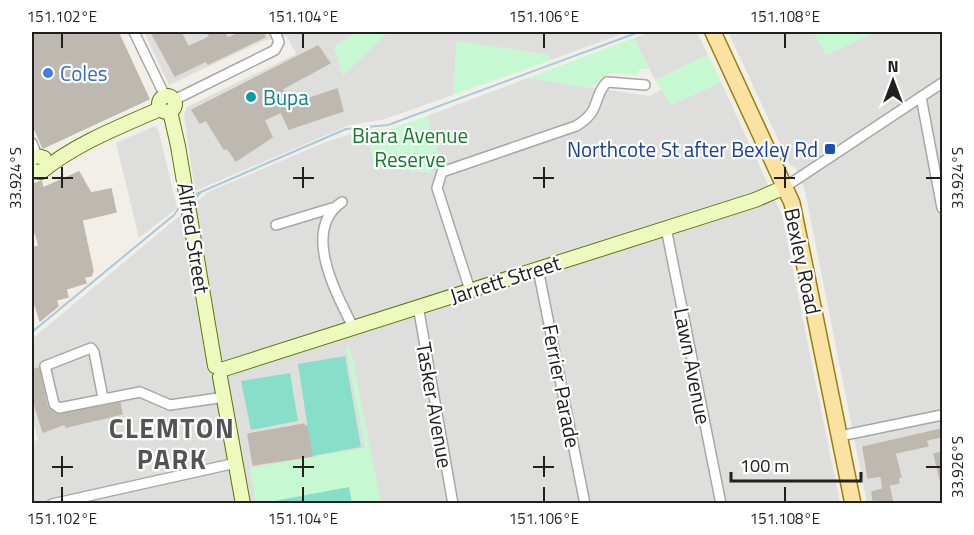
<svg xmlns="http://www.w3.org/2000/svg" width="974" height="535" font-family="'Titillium Web',sans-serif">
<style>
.residential{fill:#dededd}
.park{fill:#c6f9d2}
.pitch{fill:#87dec9}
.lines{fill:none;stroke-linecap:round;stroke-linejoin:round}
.stream{stroke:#a9c9dd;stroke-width:2}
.building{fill:#bdb8b0;stroke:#c2b8aa;stroke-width:1.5}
.street-casing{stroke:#a7a7a7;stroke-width:12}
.secondary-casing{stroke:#5a7807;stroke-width:16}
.primary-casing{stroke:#9a7f03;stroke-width:18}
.street{stroke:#fff;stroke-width:9}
.secondary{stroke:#edf9bd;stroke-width:14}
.primary{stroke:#fae2a3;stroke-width:15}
.ticks{fill:none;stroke:#202020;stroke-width:2}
.shop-dot{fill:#3f7fe0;stroke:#fff;stroke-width:2}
.culture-dot{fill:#0f9aa8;stroke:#fff;stroke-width:2}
.transit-dot{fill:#1a4fb4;stroke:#fff;stroke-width:2}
.labels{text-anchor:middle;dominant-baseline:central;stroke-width:4.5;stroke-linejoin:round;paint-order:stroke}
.shop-label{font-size:21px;fill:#366cbe;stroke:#fff;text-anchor:start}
.culture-label{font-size:21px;fill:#0d838f;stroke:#fff;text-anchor:start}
.park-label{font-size:21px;fill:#0e7f29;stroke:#fff}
.transit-label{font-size:21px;fill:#164399;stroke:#fff;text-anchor:end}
.street-label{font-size:21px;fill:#202020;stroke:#fff}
.district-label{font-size:27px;font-weight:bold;letter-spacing:1.5px;fill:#535353;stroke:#fff}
.neatline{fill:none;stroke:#202020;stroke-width:2}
.ticks-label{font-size:15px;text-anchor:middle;fill:#202020}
</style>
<rect width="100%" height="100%" fill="#f1efe7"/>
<g class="residential">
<path d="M144,32H357L334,47L343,75L387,32H627L551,60L547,55L457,41L453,95L382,120L350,125L195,191L184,115L187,107L296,54L287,36L263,41L169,85Z"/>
<path d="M651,32H697L708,55L655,80L634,38Z"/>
<path d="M728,32H814L826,55L875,32H942V503H867L805,191L795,167L790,165Z"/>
<path d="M528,78L650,96L662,89L671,105L721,82L782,215L840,503H32V442L38,440L32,417V339L208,192L326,142L364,129L376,166L441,160L427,116Z"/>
<path d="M155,126L159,132L177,208L139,238L116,143Z"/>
</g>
<g class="park">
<path d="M357,32H388L343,76L334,47Z"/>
<path d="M814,32H875L826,55Z"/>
<path d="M634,38L649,69H640L636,75L609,73L590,88L528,78Z"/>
<path d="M457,41L547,55L551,60L453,95Z"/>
<path d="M708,55L721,82L671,105L655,80Z"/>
<path d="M427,116L441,160L430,173L376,166L364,129H390Z"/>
<path d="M350,346L381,503H256L250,468L365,448L346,347Z"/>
</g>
<g class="pitch">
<path d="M345,356L361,447L312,456L298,364Z"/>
<path d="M290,373L298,421L251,430L241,381Z"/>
<path d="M349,487L352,503H263Z"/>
</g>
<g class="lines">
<g class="stream">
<path d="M194,195L346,129L388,125L639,32"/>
<path d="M194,200L200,193"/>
<path d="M32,332L174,215L178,209"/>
</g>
</g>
<g class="building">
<path d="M32,32H118L149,99L43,148L32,123Z"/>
<path d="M151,32H181L188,47L210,37L207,32H223L228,38L242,32H262L265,37L208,64L206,61L175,76Z"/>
<path d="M318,46L330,63L282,89L290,105L337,89L343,111L289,129L281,112L264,120L272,137L236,161L228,149H224L206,120L200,123L192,110Z"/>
<path d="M79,172L91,193L111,189L116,212L82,220L93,271L91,276L84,277L86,283L66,289L68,297L56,300L58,306L40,321L32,295V248L39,246L35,232L32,233V185L41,181L43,188Z"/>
<path d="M39,368L47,406L55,414L120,403L122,414L66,427L65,424L43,432L32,396V370Z"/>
<path d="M304,424L305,427L307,426L312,456L253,465L248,434Z"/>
<path d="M942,429V437L926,440L928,446L895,453L901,477L898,478L899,483L889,485L893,504H879V500H873L872,492L883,489L881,476L868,478L863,447Z"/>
<path d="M942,452V478L940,479L934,454Z"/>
</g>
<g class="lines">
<defs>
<g id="street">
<path d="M134,32L165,96"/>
<path d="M921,97L942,208"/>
<path d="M174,100L275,50L279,42L275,32"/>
<path d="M32,143L37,156"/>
<path d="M785,187L942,83"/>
<path d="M342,202C301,230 336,293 353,327"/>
<path d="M276,225L332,208"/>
<path d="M666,228L721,504"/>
<path d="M538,269L585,504"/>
<path d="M470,290L437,188L442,172L576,126C602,111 592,97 607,82L645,85"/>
<path d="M418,306L453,504"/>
<path d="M103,398L94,352L91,348L45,366L54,404L59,408L140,392L170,405L225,397"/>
<path d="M840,436L942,415"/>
<path d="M52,504L236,463"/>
</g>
<g id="secondary">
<circle cx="167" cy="104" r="8"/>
<path d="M170,111L178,146L215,366"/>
<path d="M32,158L37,156L44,158"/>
<path d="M32,171L41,172C75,144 119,127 160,109"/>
<path d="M224,369L755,200L785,187"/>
<path d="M220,377L243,504"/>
</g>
<path id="primary" d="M713,32L792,203L853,504"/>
</defs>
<use href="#street" class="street-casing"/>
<use href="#secondary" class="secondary-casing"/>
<use href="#primary" class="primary-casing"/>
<use href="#street" class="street"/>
<use href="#secondary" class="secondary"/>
<use href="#primary" class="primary"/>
</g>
<path class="ticks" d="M62,33V48M303,33V48M544,33V48M785,33V48M62,167V188M303,167V188M544,167V188M785,167V188M33,178H48M52,178H73M293,178H314M533,178H554M774,178H795M926,178H941M62,456V477M303,456V477M544,456V477M52,467H73M293,467H314M533,467H554M926,467H941M62,487V502M303,487V502M544,487V502M785,487V502"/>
<circle class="shop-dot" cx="48" cy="73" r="6"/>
<circle class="culture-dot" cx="251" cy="97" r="6"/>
<rect class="transit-dot" x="824" y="143" width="12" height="12" rx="3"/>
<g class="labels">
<g class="shop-label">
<text x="60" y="73">Coles</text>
</g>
<g class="culture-label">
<text x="263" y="97">Bupa</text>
</g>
<g class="park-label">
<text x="410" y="135">Biara Avenue<tspan x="410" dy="24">Reserve</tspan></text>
</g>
<g class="transit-label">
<text x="818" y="149">Northcote St after Bexley Rd</text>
</g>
<g class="street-label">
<text transform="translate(194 238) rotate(81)">Alfred Street</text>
<text transform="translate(803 261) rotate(78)">Bexley Road</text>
<text transform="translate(505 279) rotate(-18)">Jarrett Street</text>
<text transform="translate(693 366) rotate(79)">Lawn Avenue</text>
<text transform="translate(562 386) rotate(79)">Ferrier Parade</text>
<text transform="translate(435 405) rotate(80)">Tasker Avenue</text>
</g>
<g class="district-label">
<text x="172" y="427">CLEMTON<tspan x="172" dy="31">PARK</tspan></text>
</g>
</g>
<rect width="974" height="535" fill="none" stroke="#ffffff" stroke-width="66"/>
<g transform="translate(893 81)" stroke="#ffffff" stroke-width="4.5" paint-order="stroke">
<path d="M0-4.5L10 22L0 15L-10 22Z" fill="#202020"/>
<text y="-9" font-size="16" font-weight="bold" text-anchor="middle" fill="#202020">N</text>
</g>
<path d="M731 472v9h130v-9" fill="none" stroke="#202020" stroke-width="3"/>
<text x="740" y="472" font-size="18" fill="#202020" stroke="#ffffff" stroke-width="4.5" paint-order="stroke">100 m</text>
<rect x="33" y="33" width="908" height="469" class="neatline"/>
<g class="ticks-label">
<text x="62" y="22">151.102°E</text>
<text x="303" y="22">151.104°E</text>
<text x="544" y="22">151.106°E</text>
<text x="785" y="22">151.108°E</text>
<text transform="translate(16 178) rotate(-90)" y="5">33.924°S</text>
<text transform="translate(958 178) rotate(-90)" y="5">33.924°S</text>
<text transform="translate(958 467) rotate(-90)" y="5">33.926°S</text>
<text x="62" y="524">151.102°E</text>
<text x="303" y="524">151.104°E</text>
<text x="544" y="524">151.106°E</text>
<text x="785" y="524">151.108°E</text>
</g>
</svg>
